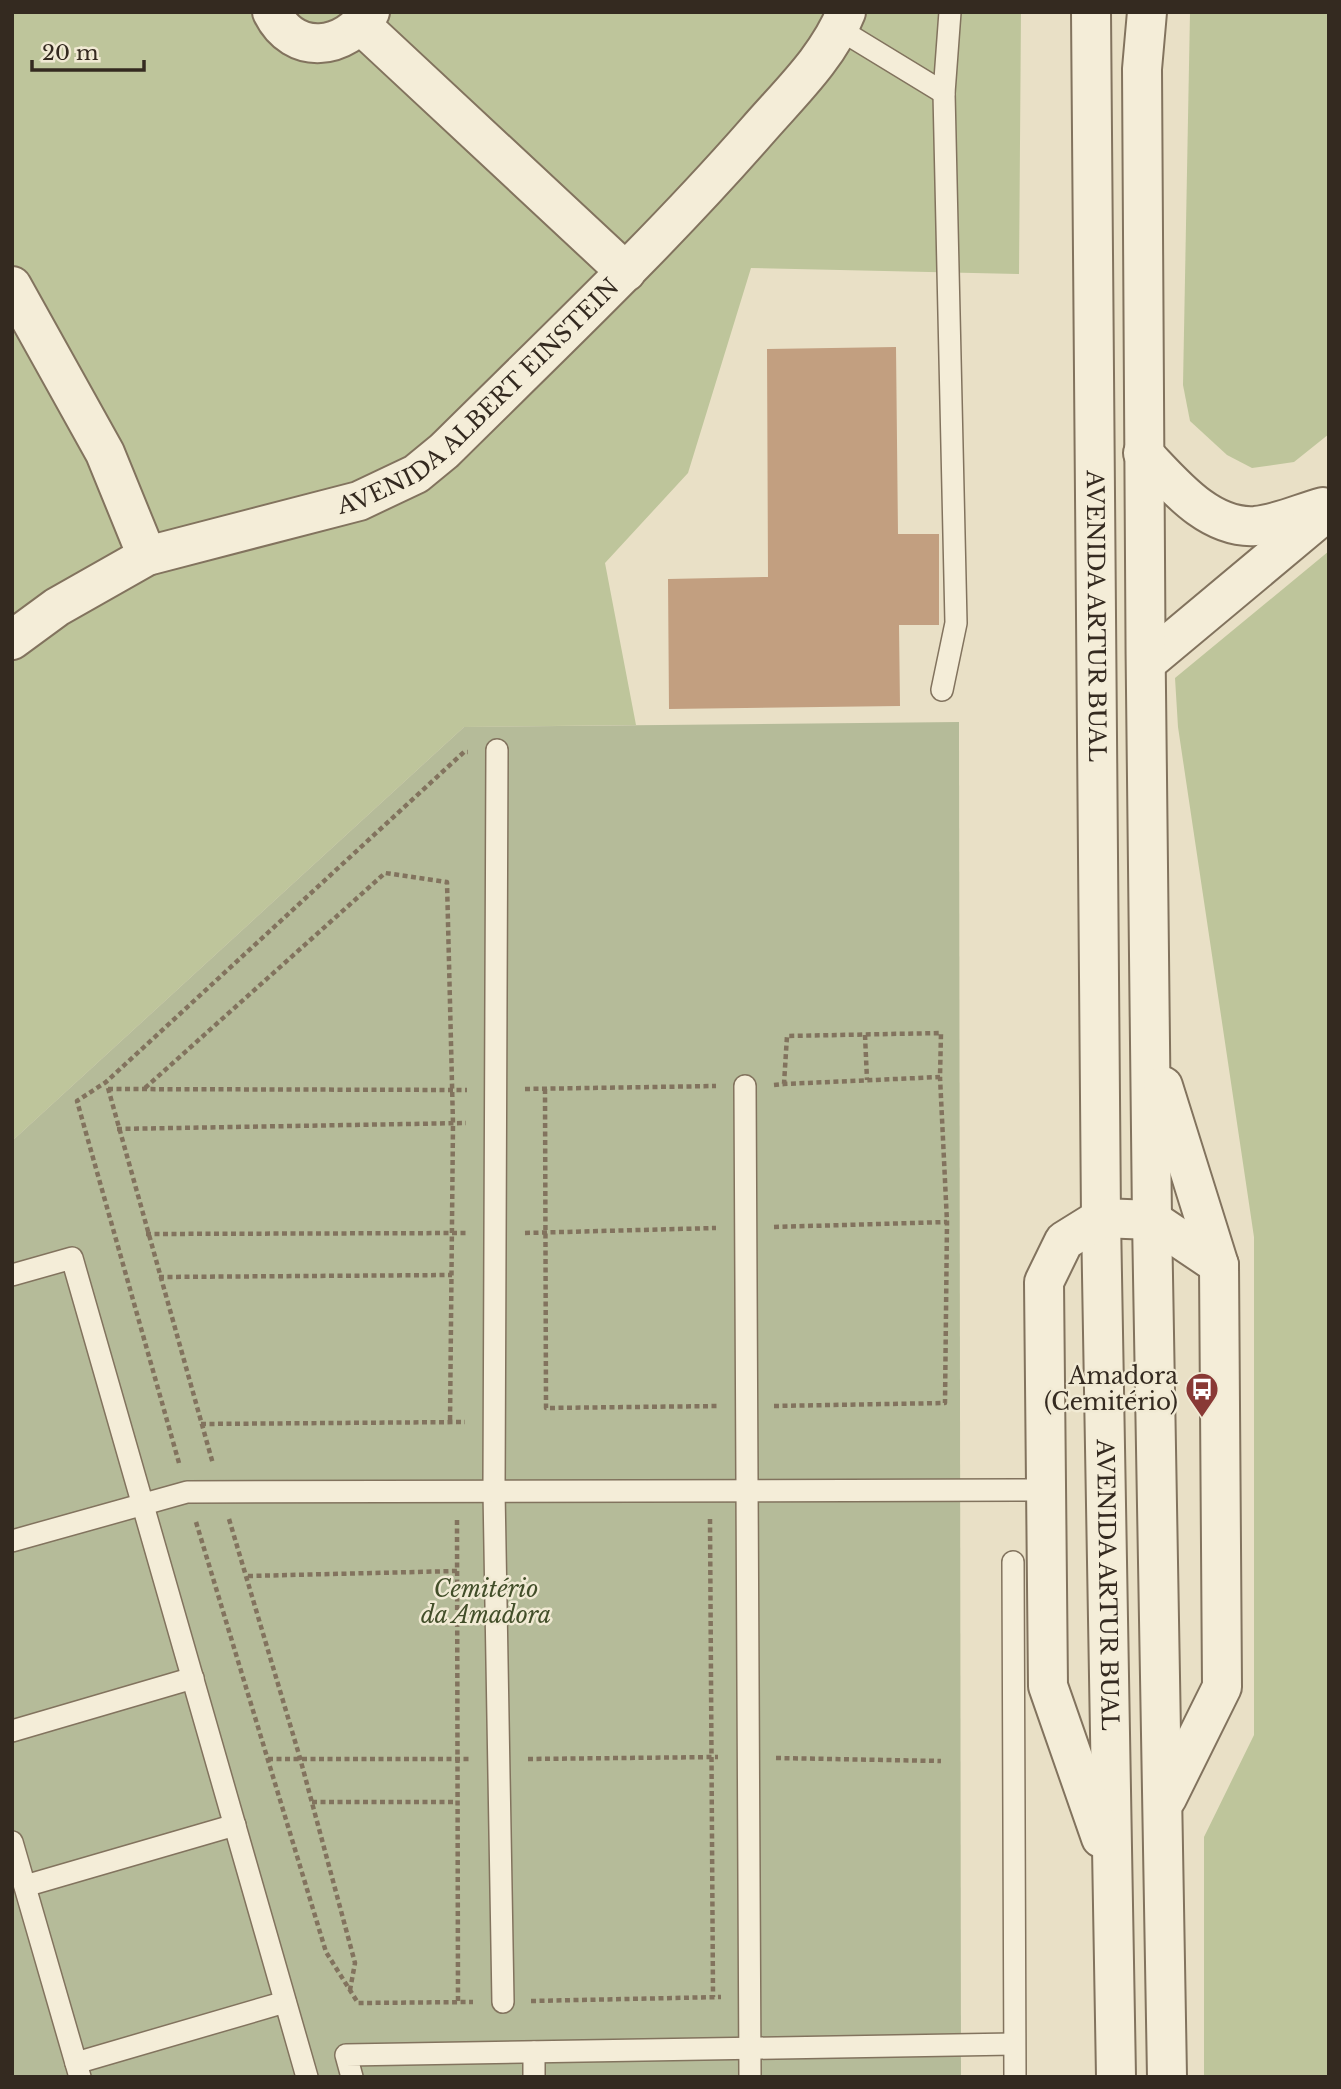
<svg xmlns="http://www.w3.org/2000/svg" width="1341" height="2089" font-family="'Libre Baskerville',serif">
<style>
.green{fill:#bec59b}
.cemetery{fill:#b5bb99}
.building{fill:#c29f80}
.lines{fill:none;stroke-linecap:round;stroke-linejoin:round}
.service-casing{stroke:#82735e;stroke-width:24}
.minor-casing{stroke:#82735e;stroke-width:42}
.tertiary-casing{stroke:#82735e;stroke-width:42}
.path{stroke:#82735e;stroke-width:4.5;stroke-dasharray:5 3.5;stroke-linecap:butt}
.service{stroke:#f4edd8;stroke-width:21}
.minor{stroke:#f4edd8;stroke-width:38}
.tertiary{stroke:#f4edd8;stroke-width:38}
.labels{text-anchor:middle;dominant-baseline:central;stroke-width:5;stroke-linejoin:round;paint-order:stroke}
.street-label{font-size:23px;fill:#342a20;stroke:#f1ead4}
.poi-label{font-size:23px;fill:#342a20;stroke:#f1ead4;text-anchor:end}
.park-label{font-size:23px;font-style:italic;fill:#424e29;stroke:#f1ead4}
</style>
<rect width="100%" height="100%" fill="#e9e0c6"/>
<g class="green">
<path d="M12,12H1021L1019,274L751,268L688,473L605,563L636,725L464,727L12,1141Z"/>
<path d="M1190,12H1329V434L1294,462L1252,468L1227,455L1190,421L1183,385Z"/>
<path d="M1329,551V2077H1204V1837L1254,1735V1237L1178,727L1175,678Z"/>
</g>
<path class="cemetery" d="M959,722L961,2077H12V1141L464,727Z"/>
<path class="building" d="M896,347L898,534H939V625H899L900,706L669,709L668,579L768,577L767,349Z"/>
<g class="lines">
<defs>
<g id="service">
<path d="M839,29L944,93"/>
<path d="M942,690L956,623L944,93L950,12"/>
<path d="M497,750L494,1491L503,2002"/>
<path d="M745,1086L750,2077"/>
<path d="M12,1275L72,1258L307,2077"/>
<path d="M12,1541L187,1492L1046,1490"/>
<path d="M1013,1562L1015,2077"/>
<path d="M12,1731L193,1678"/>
<path d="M12,1842L80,2077"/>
<path d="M25,1886L235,1825"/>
<path d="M534,2052V2077"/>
<path d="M76,2063L285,2002"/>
<path d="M352,2077L346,2055L1014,2044"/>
</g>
<g id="minor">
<path d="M272,12C294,57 345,50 370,12"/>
<path d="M361,25L626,272"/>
<path d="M12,286L105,453L147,556"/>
<path d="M1143,453C1172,483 1208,529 1255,526C1278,524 1301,513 1323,507"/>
<path id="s1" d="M12,640L57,607L147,556L359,501L416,474L444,451C550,346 659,243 757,131C789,94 828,58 846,12"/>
<path d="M1146,663L1329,510"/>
</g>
<g id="tertiary">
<path id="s2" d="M1091,12L1101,1218L1116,2077"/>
<path d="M1147,12L1142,69C1143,452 1147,836 1152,1219C1155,1505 1164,1791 1167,2077"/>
<path d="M1163,1086L1219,1265L1222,1687L1167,1798"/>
<path d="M1101,1838L1048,1686L1044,1282L1064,1241L1101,1218L1152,1220L1219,1265"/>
</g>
</defs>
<use href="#service" class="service-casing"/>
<use href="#minor" class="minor-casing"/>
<use href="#tertiary" class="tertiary-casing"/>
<g class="path">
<path d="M865,1035L867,1080"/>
<path d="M774,1085L784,1084L940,1077L941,1033L787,1036L784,1084"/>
<path d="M108,1088L213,1464"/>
<path d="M145,1088L385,873L447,882L453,1124L450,1422"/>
<path d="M108,1089L467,1090"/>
<path d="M525,1089L716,1086"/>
<path d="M545,1089L546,1408L719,1406"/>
<path d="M117,1129L466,1123"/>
<path d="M774,1227L947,1222"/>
<path d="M525,1233L716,1228"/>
<path d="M146,1234L467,1233"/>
<path d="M159,1277L452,1275"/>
<path d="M774,1406L945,1403L947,1222L940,1077"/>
<path d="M201,1424L465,1422"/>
<path d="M179,1463L77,1101L106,1082L464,752H468"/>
<path d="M229,1519L300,1758L355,1963L350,1990"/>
<path d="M710,1519L713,1997"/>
<path d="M457,1520L458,2002"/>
<path d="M196,1522L326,1952L358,2003L473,2002"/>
<path d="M248,1576L457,1571"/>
<path d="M776,1758L941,1761"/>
<path d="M268,1759H470"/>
<path d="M528,1759L718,1757"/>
<path d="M312,1802H456"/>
<path d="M531,2001L721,1997"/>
</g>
<use href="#service" class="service"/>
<use href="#minor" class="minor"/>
<use href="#tertiary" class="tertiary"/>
</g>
<defs>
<symbol id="bus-pin" viewBox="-11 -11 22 30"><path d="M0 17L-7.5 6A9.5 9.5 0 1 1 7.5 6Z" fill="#893935" stroke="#f1ead4"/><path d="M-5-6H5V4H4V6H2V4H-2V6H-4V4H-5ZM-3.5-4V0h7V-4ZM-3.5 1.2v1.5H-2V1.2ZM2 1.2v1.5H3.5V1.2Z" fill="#fff"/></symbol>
</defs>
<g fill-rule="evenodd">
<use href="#bus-pin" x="1183" y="1370" width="38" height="52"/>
</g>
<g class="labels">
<g class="street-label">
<text stroke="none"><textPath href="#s1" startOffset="537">AVENIDA ALBERT EINSTEIN</textPath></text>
<text stroke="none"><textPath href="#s2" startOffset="604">AVENIDA ARTUR BUAL</textPath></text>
<text stroke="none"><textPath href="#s2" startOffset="1573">AVENIDA ARTUR BUAL</textPath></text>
</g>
<g class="poi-label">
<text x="1178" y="1376">Amadora<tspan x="1178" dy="26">(Cemitério)</tspan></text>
</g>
<g class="park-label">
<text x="486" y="1589">Cemitério<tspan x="486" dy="26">da Amadora</tspan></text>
</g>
</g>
<rect width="1341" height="2089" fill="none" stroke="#342a20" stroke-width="28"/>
<path d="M32 60v10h112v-10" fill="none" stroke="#342a20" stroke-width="3.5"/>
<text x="42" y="60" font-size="21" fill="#342a20" stroke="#f1ead4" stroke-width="5" paint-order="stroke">20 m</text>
</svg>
